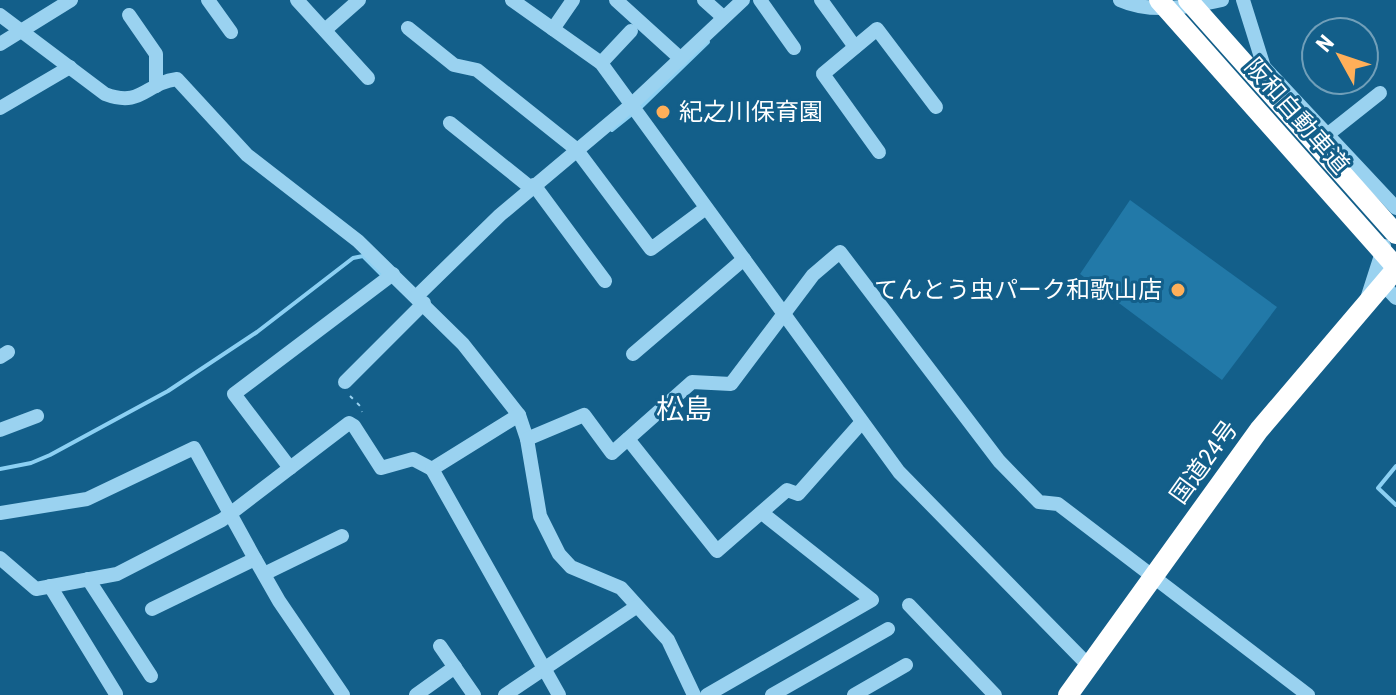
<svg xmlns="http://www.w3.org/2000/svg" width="1396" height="695" font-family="'Roboto Condensed','Noto Sans JP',sans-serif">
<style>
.green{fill:#2279a8}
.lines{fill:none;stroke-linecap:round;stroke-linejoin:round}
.stream{stroke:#8cd0f3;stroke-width:4}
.path{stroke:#9ad2f0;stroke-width:2;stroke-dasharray:4 6;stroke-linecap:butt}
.minor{stroke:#9ad2f0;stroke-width:14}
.highway{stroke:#fff;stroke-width:20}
.highway-bridge{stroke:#fff;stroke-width:20}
.poi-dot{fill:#ffaf59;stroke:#135f8a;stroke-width:3}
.labels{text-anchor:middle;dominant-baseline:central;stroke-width:6;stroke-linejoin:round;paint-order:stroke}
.poi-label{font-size:24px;fill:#fff;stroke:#135f8a;text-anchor:start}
.street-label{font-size:24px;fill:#fff;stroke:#135f8a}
.quarter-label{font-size:28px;fill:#fff;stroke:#135f8a}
</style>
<rect width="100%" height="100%" fill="#135f8a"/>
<path class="green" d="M1130,200L1277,307L1222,380L1080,274Z"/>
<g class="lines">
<g class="stream">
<path d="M642,106L708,42"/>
<path d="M612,130L632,114"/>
<path d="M1396,466L1378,488L1396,505"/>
<path d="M0,469L31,463L50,455L168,391L257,332L353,258L363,256L382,275"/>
</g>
<path class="path" d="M350,396L360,406L362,412"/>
<g class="minor">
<path d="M208,0L231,32"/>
<path d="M297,0L368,78"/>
<path d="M512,0L601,63L899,472L1089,666"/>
<path d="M616,0L681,59"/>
<path d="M704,0L723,17"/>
<path d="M760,0L794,48"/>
<path d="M821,0L855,47"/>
<path d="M1120,0C1151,14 1189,7 1222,0"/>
<path d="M1243,0L1264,67L1396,208"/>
<path d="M0,15L105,94C142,108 145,83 177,79L247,155L358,241L463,344L519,415L527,439L540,516L559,554L571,567L621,588L668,640L694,695"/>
<path d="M129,15L156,54V86"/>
<path d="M408,28L454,65L477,70L576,149L651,249L706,208"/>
<path d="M553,29L573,0"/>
<path d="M325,30L359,0"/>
<path d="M0,44L71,0"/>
<path d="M601,63L631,31"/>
<path d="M0,108L70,67"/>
<path d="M450,123L531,188"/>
<path d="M1327,135L1380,93"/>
<path d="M879,152L823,74L877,29L936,107"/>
<path d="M534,185L605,281"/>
<path d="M1377,278L1396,298"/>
<path d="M416,297L500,215L631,105L743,0"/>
<path d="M1367,299L1384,246"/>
<path d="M633,354L744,259"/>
<path d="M0,357L8,352"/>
<path d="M345,382L424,303"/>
<path d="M0,430L37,416"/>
<path d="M527,439L584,415L612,453L692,382L731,384L813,275L840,252L999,461L1039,502L1058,504L1308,695"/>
<path d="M628,439L717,551L787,490L798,494L861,423"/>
<path d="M290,468L349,423L354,426L381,468L413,459L432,469L519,415"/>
<path d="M432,469L559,695"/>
<path d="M0,513L87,499L194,448L255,559"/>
<path d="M0,558L36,589L117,574L222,520L290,468L234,394L393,274"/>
<path d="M264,574L342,536"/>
<path d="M88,579L151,676"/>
<path d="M50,586L116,694"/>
<path d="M909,605L995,695"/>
<path d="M152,609L255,559L279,601L343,695"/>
<path d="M440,646L474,695"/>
<path d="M416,695L455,667"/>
<path d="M505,695L636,607"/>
<path d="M707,695L872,600L762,513"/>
<path d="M772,695L888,629"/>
<path d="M854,695L906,665"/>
</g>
<path class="highway" d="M1068,695L1259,430L1396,269"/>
<g class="highway-bridge">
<path d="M1159,0L1396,267"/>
<path d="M1188,0L1396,234"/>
</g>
</g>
<g class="poi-dot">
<circle cx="663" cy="112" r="8"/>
<circle cx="1178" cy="290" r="8"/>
</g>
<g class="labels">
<g class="poi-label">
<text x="679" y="112">紀之川保育園</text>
<text x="1162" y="290" text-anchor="end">てんとう虫パーク和歌山店</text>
</g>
<g class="street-label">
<text transform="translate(1297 116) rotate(49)">阪和自動車道</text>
<text transform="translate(1204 462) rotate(-54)">国道24号</text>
</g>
<g class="quarter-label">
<text x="684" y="409">松島</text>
</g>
</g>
<g transform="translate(1340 56) rotate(310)"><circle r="38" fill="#135f8a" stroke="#719fb9" stroke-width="2"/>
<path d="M0-6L14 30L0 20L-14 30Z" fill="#ffaf59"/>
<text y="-12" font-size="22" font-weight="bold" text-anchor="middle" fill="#ffffff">N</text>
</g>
</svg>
